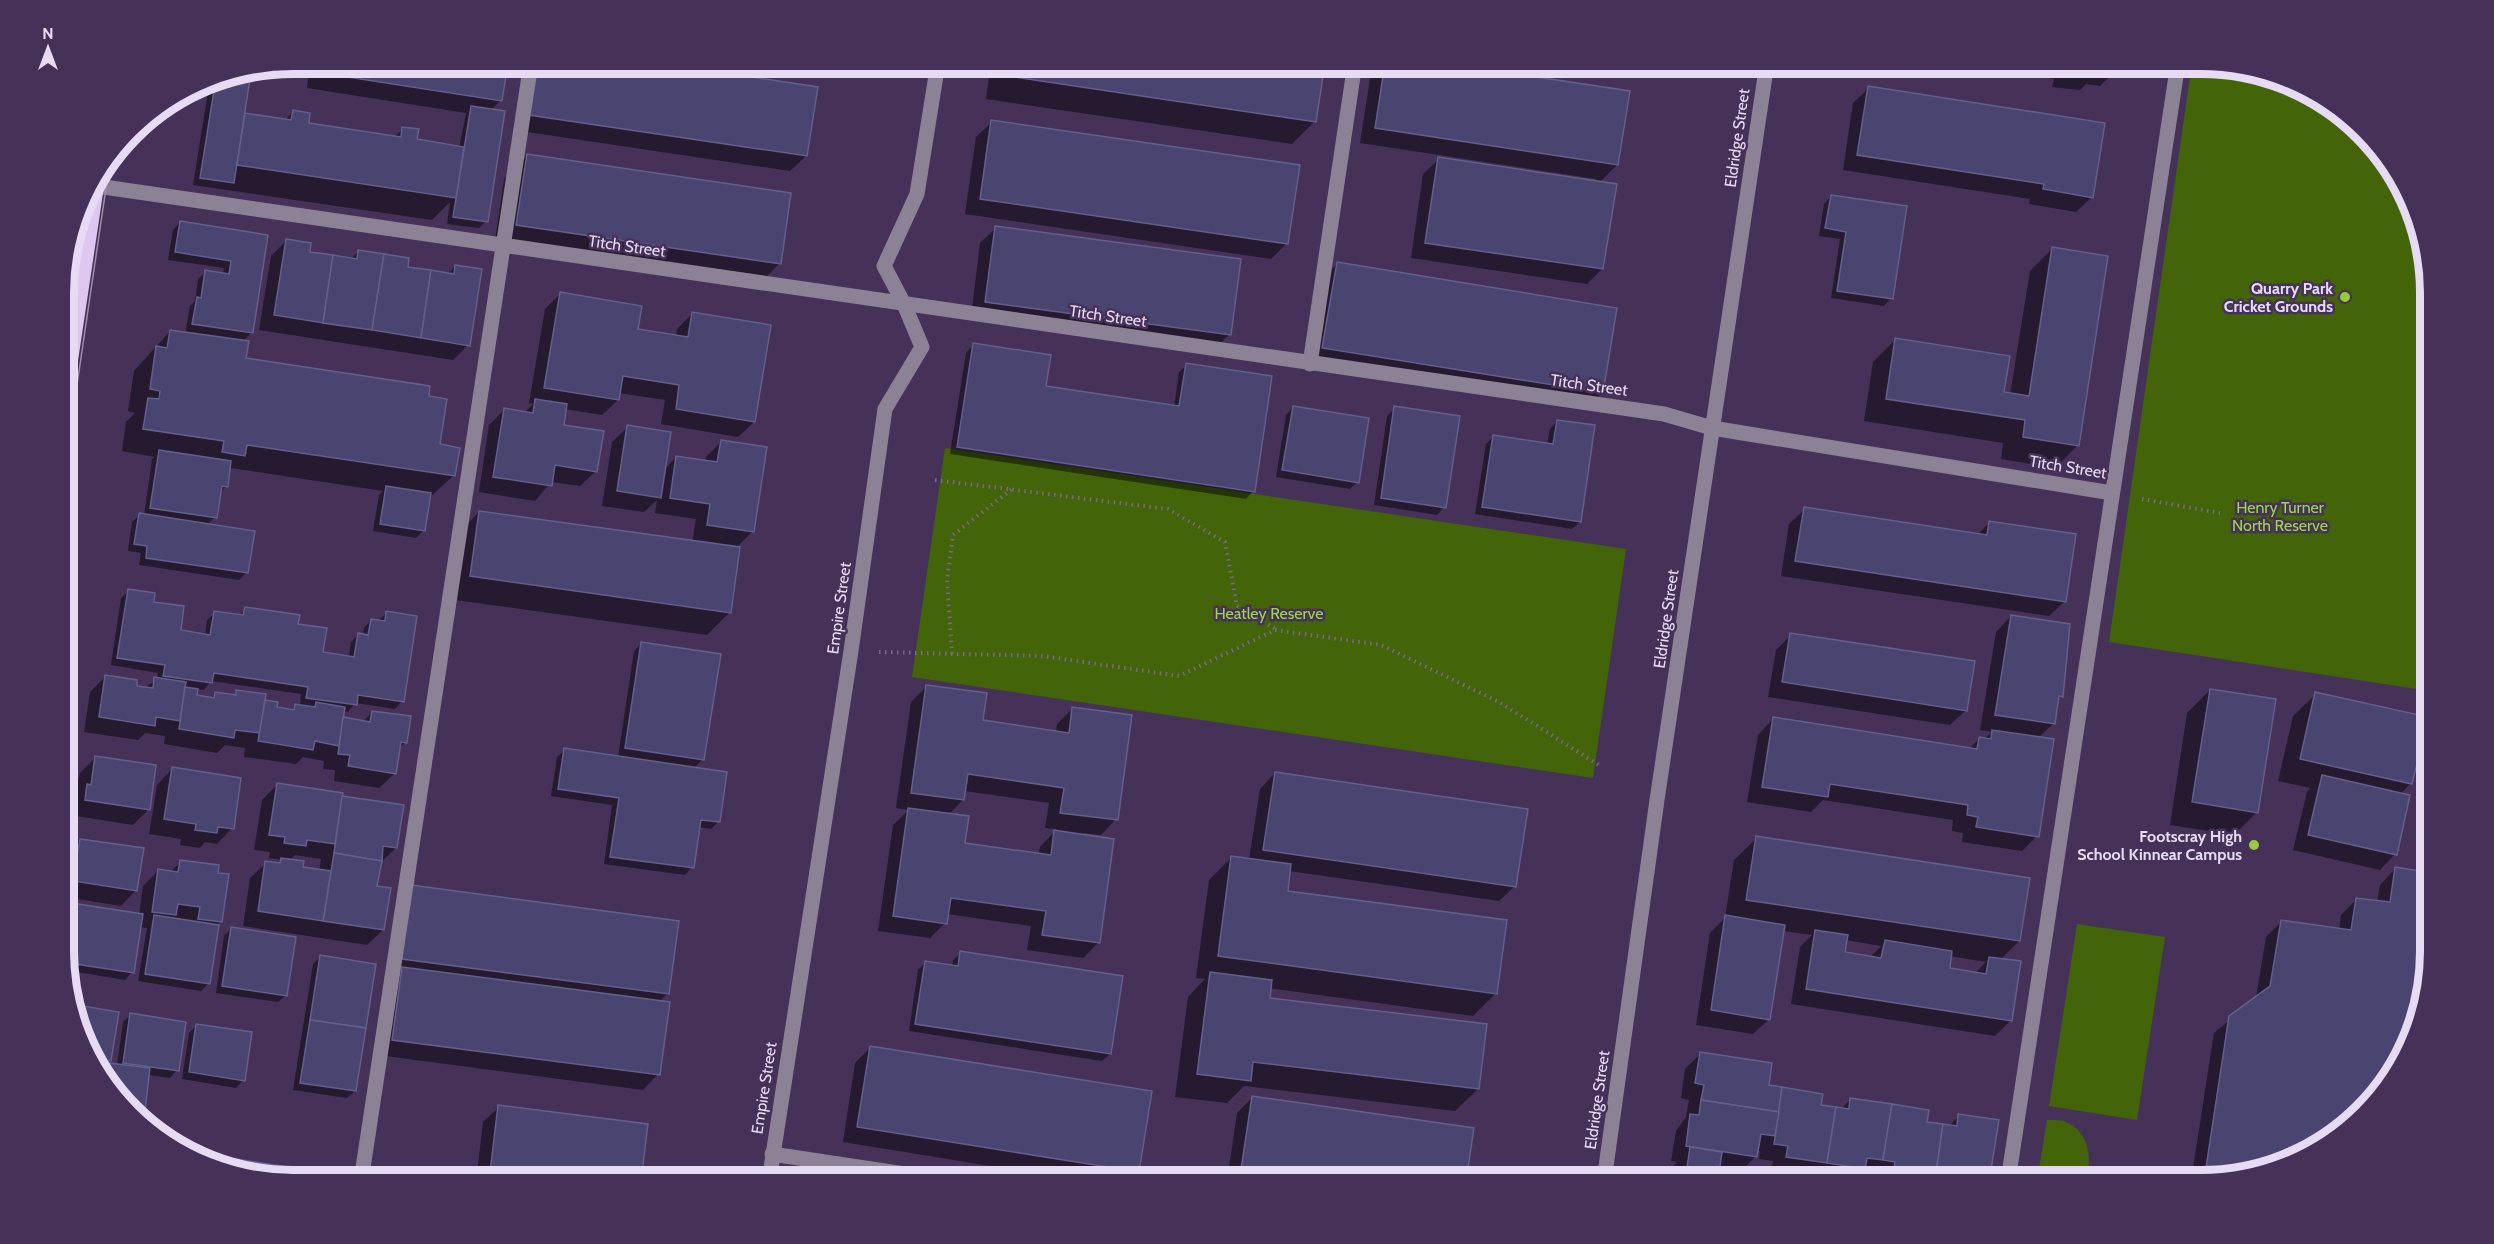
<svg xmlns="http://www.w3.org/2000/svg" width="2494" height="1244" font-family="Cabin,sans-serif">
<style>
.green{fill:#44640a}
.shadow{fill:#0007;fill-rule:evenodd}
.building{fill:#4a4570;stroke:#645f8c;stroke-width:1.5}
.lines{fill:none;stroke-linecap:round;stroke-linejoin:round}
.path{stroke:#7b698b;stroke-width:4;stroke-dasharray:1.5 4.5;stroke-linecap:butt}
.minor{stroke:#8c8296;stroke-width:15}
.major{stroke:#ddc7f0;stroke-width:15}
.tram{stroke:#9c8cab;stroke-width:1.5}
.poi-dot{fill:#94cc3c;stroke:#463158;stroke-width:2}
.labels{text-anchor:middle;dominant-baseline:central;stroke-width:5;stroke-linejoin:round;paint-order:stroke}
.street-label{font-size:16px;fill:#e7daf3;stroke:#463158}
.poi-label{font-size:16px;font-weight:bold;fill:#e7daf3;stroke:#463158;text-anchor:end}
.park-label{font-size:16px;fill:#9ed648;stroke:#463158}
.rim{fill:none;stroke:#e7daf3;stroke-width:8}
</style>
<rect width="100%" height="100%" fill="#463158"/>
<g class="green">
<path d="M2192,63L2302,87L2352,120L2392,165L2429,263L2430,691L2109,642Z"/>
<path d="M945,448L1626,549L1593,778L912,677Z"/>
<path d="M2077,924L2165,937L2137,1120L2049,1106Z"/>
<path d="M2047,1120C2053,1120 2061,1120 2066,1122C2089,1131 2094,1161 2084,1181H2037Z"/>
</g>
<g class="shadow">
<path d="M310,63H506L501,100L491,110L486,221L479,228L447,224L450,202L432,220L193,185L210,79L246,72L249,73L243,114L284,121L293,112L307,124L394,137L403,129L416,141L459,148L466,113L307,88Z"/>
<path d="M524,63H648L806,156L790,171L514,130Z"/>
<path d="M991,63H1324L1315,121L1292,144L986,99Z"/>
<path d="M1380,63H1433L1617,165L1599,183L1602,269L1587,284L1411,258L1423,174L1439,159L1596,182V179L1360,143L1371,72Z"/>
<path d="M1950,63H2116L2115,71L2100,86L2086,84L2080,90L2052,87L2054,79Z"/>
<path d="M1869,88L2092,197L2076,212L2029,204L2030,199L1843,170L1853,103Z"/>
<path d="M992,122L1287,243L1271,259L965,214L976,137Z"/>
<path d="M527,156L780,263L757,286L494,247L504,179Z"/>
<path d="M1831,196L1891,298L1884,306L1831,298L1840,239L1819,236L1824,204Z"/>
<path d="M180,222L267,236L252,332L242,342L244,359L427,397L438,445L453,476L429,498L424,530L416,538L373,531L379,495L383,491L231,468L226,486L220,493L215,517L207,525L247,572L239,580L139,565L141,553L128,551L132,522L140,515L144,516L152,459L155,457L122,451L126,422L135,413L128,411L134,371L170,331L185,334L190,306L195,301L198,279L206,272L223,274L224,268L168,260L173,230Z"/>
<path d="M996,228L1230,334L1214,349L971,317L980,243Z"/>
<path d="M286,241L309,253L351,259L358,252L406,268L448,274L455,266L468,345L453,360L259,330L271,256Z"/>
<path d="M2052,249L2078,445L2055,468L2001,459L2003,443L1864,421L1873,362L1895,340L2002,393L2010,395L2030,271Z"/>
<path d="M1337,264L1602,393L1586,408L1308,363L1322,279Z"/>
<path d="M560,294L636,330L676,337L677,329L692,314L754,422L738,437L661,424L665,400L619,393L618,400L602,415L565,409L562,426L596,471L580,486L551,482L535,501L479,492L489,425L505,409L524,413L533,404L529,403L545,309Z"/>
<path d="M973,345L1045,387L1174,407L1179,372L1187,365L1253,491L1246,499L950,454L966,353Z"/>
<path d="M1293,407L1357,482L1350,489L1276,477L1286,415Z"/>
<path d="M1395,408L1444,507L1437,515L1374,505L1387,416Z"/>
<path d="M1557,421L1580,522L1572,529L1475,514L1486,444L1493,437L1547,445L1550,429Z"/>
<path d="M628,427L664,470L676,457L705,462L706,457L721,442L753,531L736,548L730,612L707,635L448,599L457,535L479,512L692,542L696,519L655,513L657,500L644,512L602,506L612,442Z"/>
<path d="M1805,509L1977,535L1990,522L2065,601L2049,616L1781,576L1789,524Z"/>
<path d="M129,591L153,604L179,632L205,636L207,620L215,613L238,616L246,609L297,626L322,654L349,658L351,642L358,635H363L364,628L371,620H379L387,613L402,701L395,709L355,703L348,712L343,711L342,719L363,722L372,712L406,742L398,749L395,773L379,788L334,781L335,770L323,769L324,761L303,757L296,764L244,757L245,748L225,745L217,753L164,744L165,736L145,733L138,740L84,732L90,692L105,677L145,688L157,679L158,673L111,665L121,598ZM211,681L301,694L300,707L296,706L291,711L275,708L237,692L233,696L215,694L210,699L195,696L197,689L204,690Z"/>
<path d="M2011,616L2061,696L2057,701L2053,724L2038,738L2037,836L2022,851L1962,842L1963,833L1952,831L1953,820L1823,800L1811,812L1747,802L1758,735L1773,719L1969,749L1980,738L1984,739L1992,732L1980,730L1996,632Z"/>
<path d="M1791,635L1966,710L1950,725L1768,697L1776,650Z"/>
<path d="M641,644L703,759L694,768L718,822L711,829L698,827L692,867L685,875L604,864L612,805L551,796L557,757L565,750L618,757L634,651Z"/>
<path d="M927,686L981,721L1056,732L1057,724L1072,709L1116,819L1101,835L1084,833L1083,836L1113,840L1098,943L1083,958L1027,950L1031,926L947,914L945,923L930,938L878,931L893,825L909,810L896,808L911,702ZM964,791L1049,803L1045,828L1057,829L1040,847L1038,855L963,845L948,815L963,800Z"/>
<path d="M2210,690L2257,812L2234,835L2170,825L2187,713Z"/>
<path d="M2316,694L2411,783L2400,794L2395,854L2380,870L2293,850L2307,792L2310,788L2278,781L2293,716Z"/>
<path d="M96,757L149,809L133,825L70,815L80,773Z"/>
<path d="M172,769L232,828L217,844L205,842L200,848L180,845L181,839L149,834L157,785Z"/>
<path d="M1275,773L1515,886L1499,901L1289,871L1286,892L1496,993L1473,1016L1269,988L1268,999L1478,1089L1455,1111L1244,1086L1227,1103L1175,1097L1188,997L1205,979L1196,978L1209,880L1232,857L1249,860L1260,789Z"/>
<path d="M277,785L396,848L380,863L375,887L383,930L367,945L243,926L250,878L266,863L277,864L282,860L269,858L270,852L254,850L262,800ZM295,855L321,859L319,871L301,868L290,860Z"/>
<path d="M1757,838L2019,941L2000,960L2011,1020L1995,1036L1791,1004L1800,947L1812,935L1783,931L1769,1019L1753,1034L1696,1025L1710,933L1725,918L1734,860ZM1846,940L1881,946L1869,958L1844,954ZM1950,956L1986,962L1974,974L1948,969Z"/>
<path d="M80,840L136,890L121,906L65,897V856Z"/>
<path d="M2431,848V951L2407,1052L2374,1102L2329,1142L2275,1169L2216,1181H2191L2214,1033L2256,998L2266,937L2281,922L2339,930L2341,915L2357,899L2377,902L2380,885L2395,869L2420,873L2422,856Z"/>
<path d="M181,862L220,922L215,927L209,983L201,991L138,981L147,928L139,927L132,972L125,980L65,970L71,913L79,905L139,915L143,886L159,870L170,872Z"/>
<path d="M396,902L668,993L659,1002L658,1074L643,1090L378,1055Z"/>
<path d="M231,929L286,995L278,1002L216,993L224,936Z"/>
<path d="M961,953L1110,1054L1102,1061L909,1031L918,970L926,962L952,967L953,960Z"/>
<path d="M320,957L355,1091L347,1098L293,1090L313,964Z"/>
<path d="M72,1006L110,1060L106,1064L117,1066L123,1022L131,1015L177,1070L170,1078L148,1075L110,1091L81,1039Z"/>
<path d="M197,1025L243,1080L236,1088L182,1079L189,1033Z"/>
<path d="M871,1047L1137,1172L1128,1181H1083L843,1142L855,1063Z"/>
<path d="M1701,1053L1767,1087L1820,1106L1840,1110L1851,1099L1926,1123L1949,1126L1959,1116L1989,1176L1984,1181H1880L1881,1177L1858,1174L1851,1181H1828L1771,1172L1773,1161L1759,1159L1760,1151H1757L1756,1156L1740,1172L1718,1169L1716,1181H1666L1668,1171L1677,1162L1671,1161L1676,1131L1686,1117L1689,1100L1681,1098L1685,1069Z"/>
<path d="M1253,1097L1465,1181H1227L1237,1113Z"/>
<path d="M499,1107L639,1181H476L483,1122Z"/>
</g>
<g class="building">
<path d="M323,63H508L502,101L321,73Z"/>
<path d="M537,63H658L818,87L807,156L529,115Z"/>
<path d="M1010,63H1325L1316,122L1008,76Z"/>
<path d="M1385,63H1443L1630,91L1618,165L1375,128Z"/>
<path d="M2062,63H2118L2117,72L2098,68L2097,76L2067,72L2068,64Z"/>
<path d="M251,72L234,183L200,178L216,78Z"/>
<path d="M1868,86L2105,123L2093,198L2043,189L2044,184L1857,155Z"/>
<path d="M471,106L505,111L488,222L453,217Z"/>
<path d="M293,110L310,113L309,123L401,137L402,127L419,129L417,139L464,147L456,198L237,165L245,113L291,120Z"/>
<path d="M991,120L1300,165L1288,244L980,199Z"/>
<path d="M527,154L791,193L781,264L516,225Z"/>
<path d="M1438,157L1617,184L1603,269L1425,243Z"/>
<path d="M1831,195L1907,206L1893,299L1837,291L1846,232L1825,228Z"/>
<path d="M180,221L268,235L253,333L192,324L197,297L201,298L205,270L229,274L231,261L175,252Z"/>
<path d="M995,226L1241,259L1231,335L985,302Z"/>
<path d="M286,239L311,243L310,252L333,255L323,323L274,315Z"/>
<path d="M2052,247L2108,256L2079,446L2023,437L2025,420L1886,399L1895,338L2010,356L2004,392L2029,396Z"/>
<path d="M358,250L384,254L372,330L323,323L333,255L357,259Z"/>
<path d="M384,254L409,258L408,267L431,270L421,338L372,330Z"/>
<path d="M1337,262L1617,308L1603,393L1322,348Z"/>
<path d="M455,265L482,269L470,346L421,338L431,270L454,274Z"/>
<path d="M560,292L642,306L638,329L688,337L692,312L771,325L755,422L676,409L679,385L623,376L619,400L544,388Z"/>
<path d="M170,330L249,341L246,358L430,386L429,396L447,399L440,444L460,448L455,476L247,445L245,456L222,452L224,441L143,429L148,398L159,399L160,391L150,389L156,346L167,348Z"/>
<path d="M973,343L1051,355L1046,386L1179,406L1186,363L1272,376L1255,492L957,447Z"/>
<path d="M535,399L567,404L564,425L604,431L597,472L555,465L552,486L493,477L504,408L533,413Z"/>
<path d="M1293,406L1369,418L1359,483L1282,470Z"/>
<path d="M1394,406L1460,416L1446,508L1381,498Z"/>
<path d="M1557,420L1595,425L1581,522L1482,507L1493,435L1553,444Z"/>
<path d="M627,425L671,432L661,498L617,491Z"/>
<path d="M721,440L767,447L754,532L707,525L710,504L670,498L676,456L717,462Z"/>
<path d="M159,450L231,461L228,487L222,486L217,518L150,508Z"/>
<path d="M386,486L431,493L425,531L380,524Z"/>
<path d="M1804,507L1987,535L1989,521L2076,534L2066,602L1795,561Z"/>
<path d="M479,511L740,547L731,613L470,576Z"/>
<path d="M139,513L255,531L248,573L146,558L147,546L134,544Z"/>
<path d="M128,589L155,593L154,602L184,606L181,630L210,635L214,611L243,615L245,607L300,615L298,624L327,628L323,652L354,657L358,633L368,635L371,619L385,621L386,611L417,616L404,702L358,695L357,705L306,698L308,687L214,673L212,683L163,676L165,665L117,658Z"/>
<path d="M2011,615L2070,624L2063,697L2059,696L2055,724L1995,715Z"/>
<path d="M1790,633L1975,661L1967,711L1782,682Z"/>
<path d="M641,642L721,654L704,760L625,748Z"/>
<path d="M105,675L137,680V686L153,688L154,677L186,682L180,721L156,717L155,726L99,717Z"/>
<path d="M926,685L987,693L983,720L1069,733L1072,707L1132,715L1118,820L1060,813L1064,788L968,774L964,800L911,793Z"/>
<path d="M185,687L198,689L197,695L214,698L215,692L236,695V690L266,694L260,733L235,730L234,738L179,729Z"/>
<path d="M2210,689L2276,699L2258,813L2192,802Z"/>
<path d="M2315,692L2428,717L2412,784L2300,759Z"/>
<path d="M265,700L278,702L277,707L294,710L295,704L315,707L316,702L345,707L339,746L315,741L313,750L258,741Z"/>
<path d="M372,711L411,716L407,743L401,742L396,774L348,766L350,755L338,754L343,717L370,722Z"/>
<path d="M1773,717L1977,749L1979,737L1991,739L1992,730L2054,739L2039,837L1976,827L1978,817L1967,815L1968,805L1830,784L1828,797L1762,787Z"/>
<path d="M564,748L727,772L720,822L701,820L694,868L610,857L619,798L558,789Z"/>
<path d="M95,756L156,765L150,810L85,800L87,784L91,785Z"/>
<path d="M172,767L241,778L234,829L218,827L217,833L195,830L196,824L164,819Z"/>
<path d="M1275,772L1528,809L1516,887L1263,850Z"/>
<path d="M2322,775L2410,795L2397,855L2308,835Z"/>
<path d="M277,783L343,793L335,844L307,840L306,846L284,843L285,837L269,835Z"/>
<path d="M342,796L404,805L397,848L383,846L382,861L334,853Z"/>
<path d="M908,808L969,816L965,843L1051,855L1054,830L1114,839L1100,943L1042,935L1046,911L951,898L947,924L893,916Z"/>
<path d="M1756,836L2030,878L2020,941L1746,900Z"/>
<path d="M80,839L144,848L137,891L73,881Z"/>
<path d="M334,853L382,861L377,886L391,888L384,930L323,921Z"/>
<path d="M1231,856L1291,864L1288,891L1507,920L1497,994L1218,956Z"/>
<path d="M281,858L304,861L303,867L331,871L323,921L258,911L265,861L280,863Z"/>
<path d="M180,860L219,865L218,873L229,874L222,922L198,919L200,907L178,904L176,915L152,912L158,869L178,872Z"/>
<path d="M2395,867L2431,873V951L2407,1052L2374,1102L2329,1142L2275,1169L2204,1181L2229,1016L2270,986L2281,920L2351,930L2356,898L2390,902Z"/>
<path d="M411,885L679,921L669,994L402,959Z"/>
<path d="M78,904L143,914L134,973L69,963Z"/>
<path d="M154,915L219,925L210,984L145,974Z"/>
<path d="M1725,915L1785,925L1770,1020L1711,1010Z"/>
<path d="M231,927L296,937L287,996L222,986Z"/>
<path d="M1815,930L1848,935L1845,952L1881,958L1885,940L1952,951L1950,968L1986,974L1989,957L2021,961L2012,1021L1806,989Z"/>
<path d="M960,951L1123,976L1111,1054L915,1024L925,961L958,966Z"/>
<path d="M320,955L376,964L366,1028L310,1020Z"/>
<path d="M402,967L670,1002L660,1075L392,1040Z"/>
<path d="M1210,972L1272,980L1270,998L1487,1024L1479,1089L1253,1062L1251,1081L1197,1074Z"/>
<path d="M71,1004L119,1012L111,1061L91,1058L81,1039Z"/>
<path d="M130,1013L186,1022L179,1071L123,1063Z"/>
<path d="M310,1020L366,1028L356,1091L300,1083Z"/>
<path d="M196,1024L252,1032L245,1081L189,1072Z"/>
<path d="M870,1046L1152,1091L1139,1172L857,1127Z"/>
<path d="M1700,1052L1772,1063L1769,1085L1782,1087L1779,1112L1701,1100L1704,1085L1695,1083Z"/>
<path d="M93,1061L150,1068L144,1119L110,1091Z"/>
<path d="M1782,1087L1823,1094L1821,1105L1836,1107L1827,1163L1786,1157L1788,1146L1774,1144Z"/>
<path d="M1252,1096L1474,1128L1466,1181H1275L1240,1176Z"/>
<path d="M1850,1098L1892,1104L1883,1160L1867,1158L1865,1169L1827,1163L1836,1107L1849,1109Z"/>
<path d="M1701,1100L1779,1112L1775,1136L1761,1134L1757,1157L1686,1146L1690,1114L1699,1115Z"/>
<path d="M1892,1104L1929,1110L1927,1122L1943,1124L1935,1180L1893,1174L1895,1162L1883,1160Z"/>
<path d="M498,1105L648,1124L641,1181H489Z"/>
<path d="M1958,1114L1999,1120L1990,1176L1974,1174L1973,1181L1935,1180L1943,1124L1957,1126Z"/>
<path d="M1690,1147L1722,1152L1718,1181H1685Z"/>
<path d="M236,1159L333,1174L332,1181H293L235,1168Z"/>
</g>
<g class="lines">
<g class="path">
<path d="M935,480L1168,509L1225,542L1237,606L1275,629"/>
<path d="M2142,499L2220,513"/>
<path d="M879,652L1043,656L1179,676L1275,630L1381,645L1499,702L1599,765"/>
<path d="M952,654L947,580L953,535L1012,489"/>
</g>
<g class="minor">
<path d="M97,186L1664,414L1712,428L2112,493"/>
<path d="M1310,364L1355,63"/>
<path d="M772,1154L951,1181"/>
<path d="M361,1181L531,63"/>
<path d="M769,1181L851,651L885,409L922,347L904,304L884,266L917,194L938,63"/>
<path d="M1604,1181L1657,800L1767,63"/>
<path d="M2008,1181L2178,63"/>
</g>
<path class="major" d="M64,404L98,176"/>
<g class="tram">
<path d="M64,337L84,203"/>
<path d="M64,473L110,161"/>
</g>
</g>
<g class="poi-dot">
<circle cx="2345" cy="297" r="6"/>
<circle cx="2254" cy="845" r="6"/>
</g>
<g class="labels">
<g class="street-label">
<text transform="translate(1737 138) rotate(-82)">Eldridge Street</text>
<text transform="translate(627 246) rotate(8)">Titch Street</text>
<text transform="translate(1108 316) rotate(8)">Titch Street</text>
<text transform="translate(1589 385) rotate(8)">Titch Street</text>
<text transform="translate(2068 467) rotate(9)">Titch Street</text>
<text transform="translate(839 608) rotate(-82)">Empire Street</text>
<text transform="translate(1666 619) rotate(-82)">Eldridge Street</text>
<text transform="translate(764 1088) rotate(-81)">Empire Street</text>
<text transform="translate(1597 1100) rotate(-82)">Eldridge Street</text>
</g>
<g class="poi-label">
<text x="2333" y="288">Quarry Park<tspan x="2333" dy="18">Cricket Grounds</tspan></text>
<text x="2242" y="836">Footscray High<tspan x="2242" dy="18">School Kinnear Campus</tspan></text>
</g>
<g class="park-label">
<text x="2280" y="507">Henry Turner<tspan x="2280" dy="18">North Reserve</tspan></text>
<text x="1269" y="613">Heatley Reserve</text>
</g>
</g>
<path d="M0 0H2494V1244H0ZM293 74H2201A219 219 0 0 1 2420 293V951A219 219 0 0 1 2201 1170H293A219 219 0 0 1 74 951V293A219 219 0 0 1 293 74Z" fill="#463158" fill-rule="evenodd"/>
<path class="rim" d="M293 74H2201A219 219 0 0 1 2420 293V951A219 219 0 0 1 2201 1170H293A219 219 0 0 1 74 951V293A219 219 0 0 1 293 74Z"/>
<g transform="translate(48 48)" stroke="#463158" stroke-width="4.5" paint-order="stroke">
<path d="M0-4.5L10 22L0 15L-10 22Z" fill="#e7daf3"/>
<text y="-9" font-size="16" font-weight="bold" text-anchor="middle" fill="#e7daf3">N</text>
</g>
</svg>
